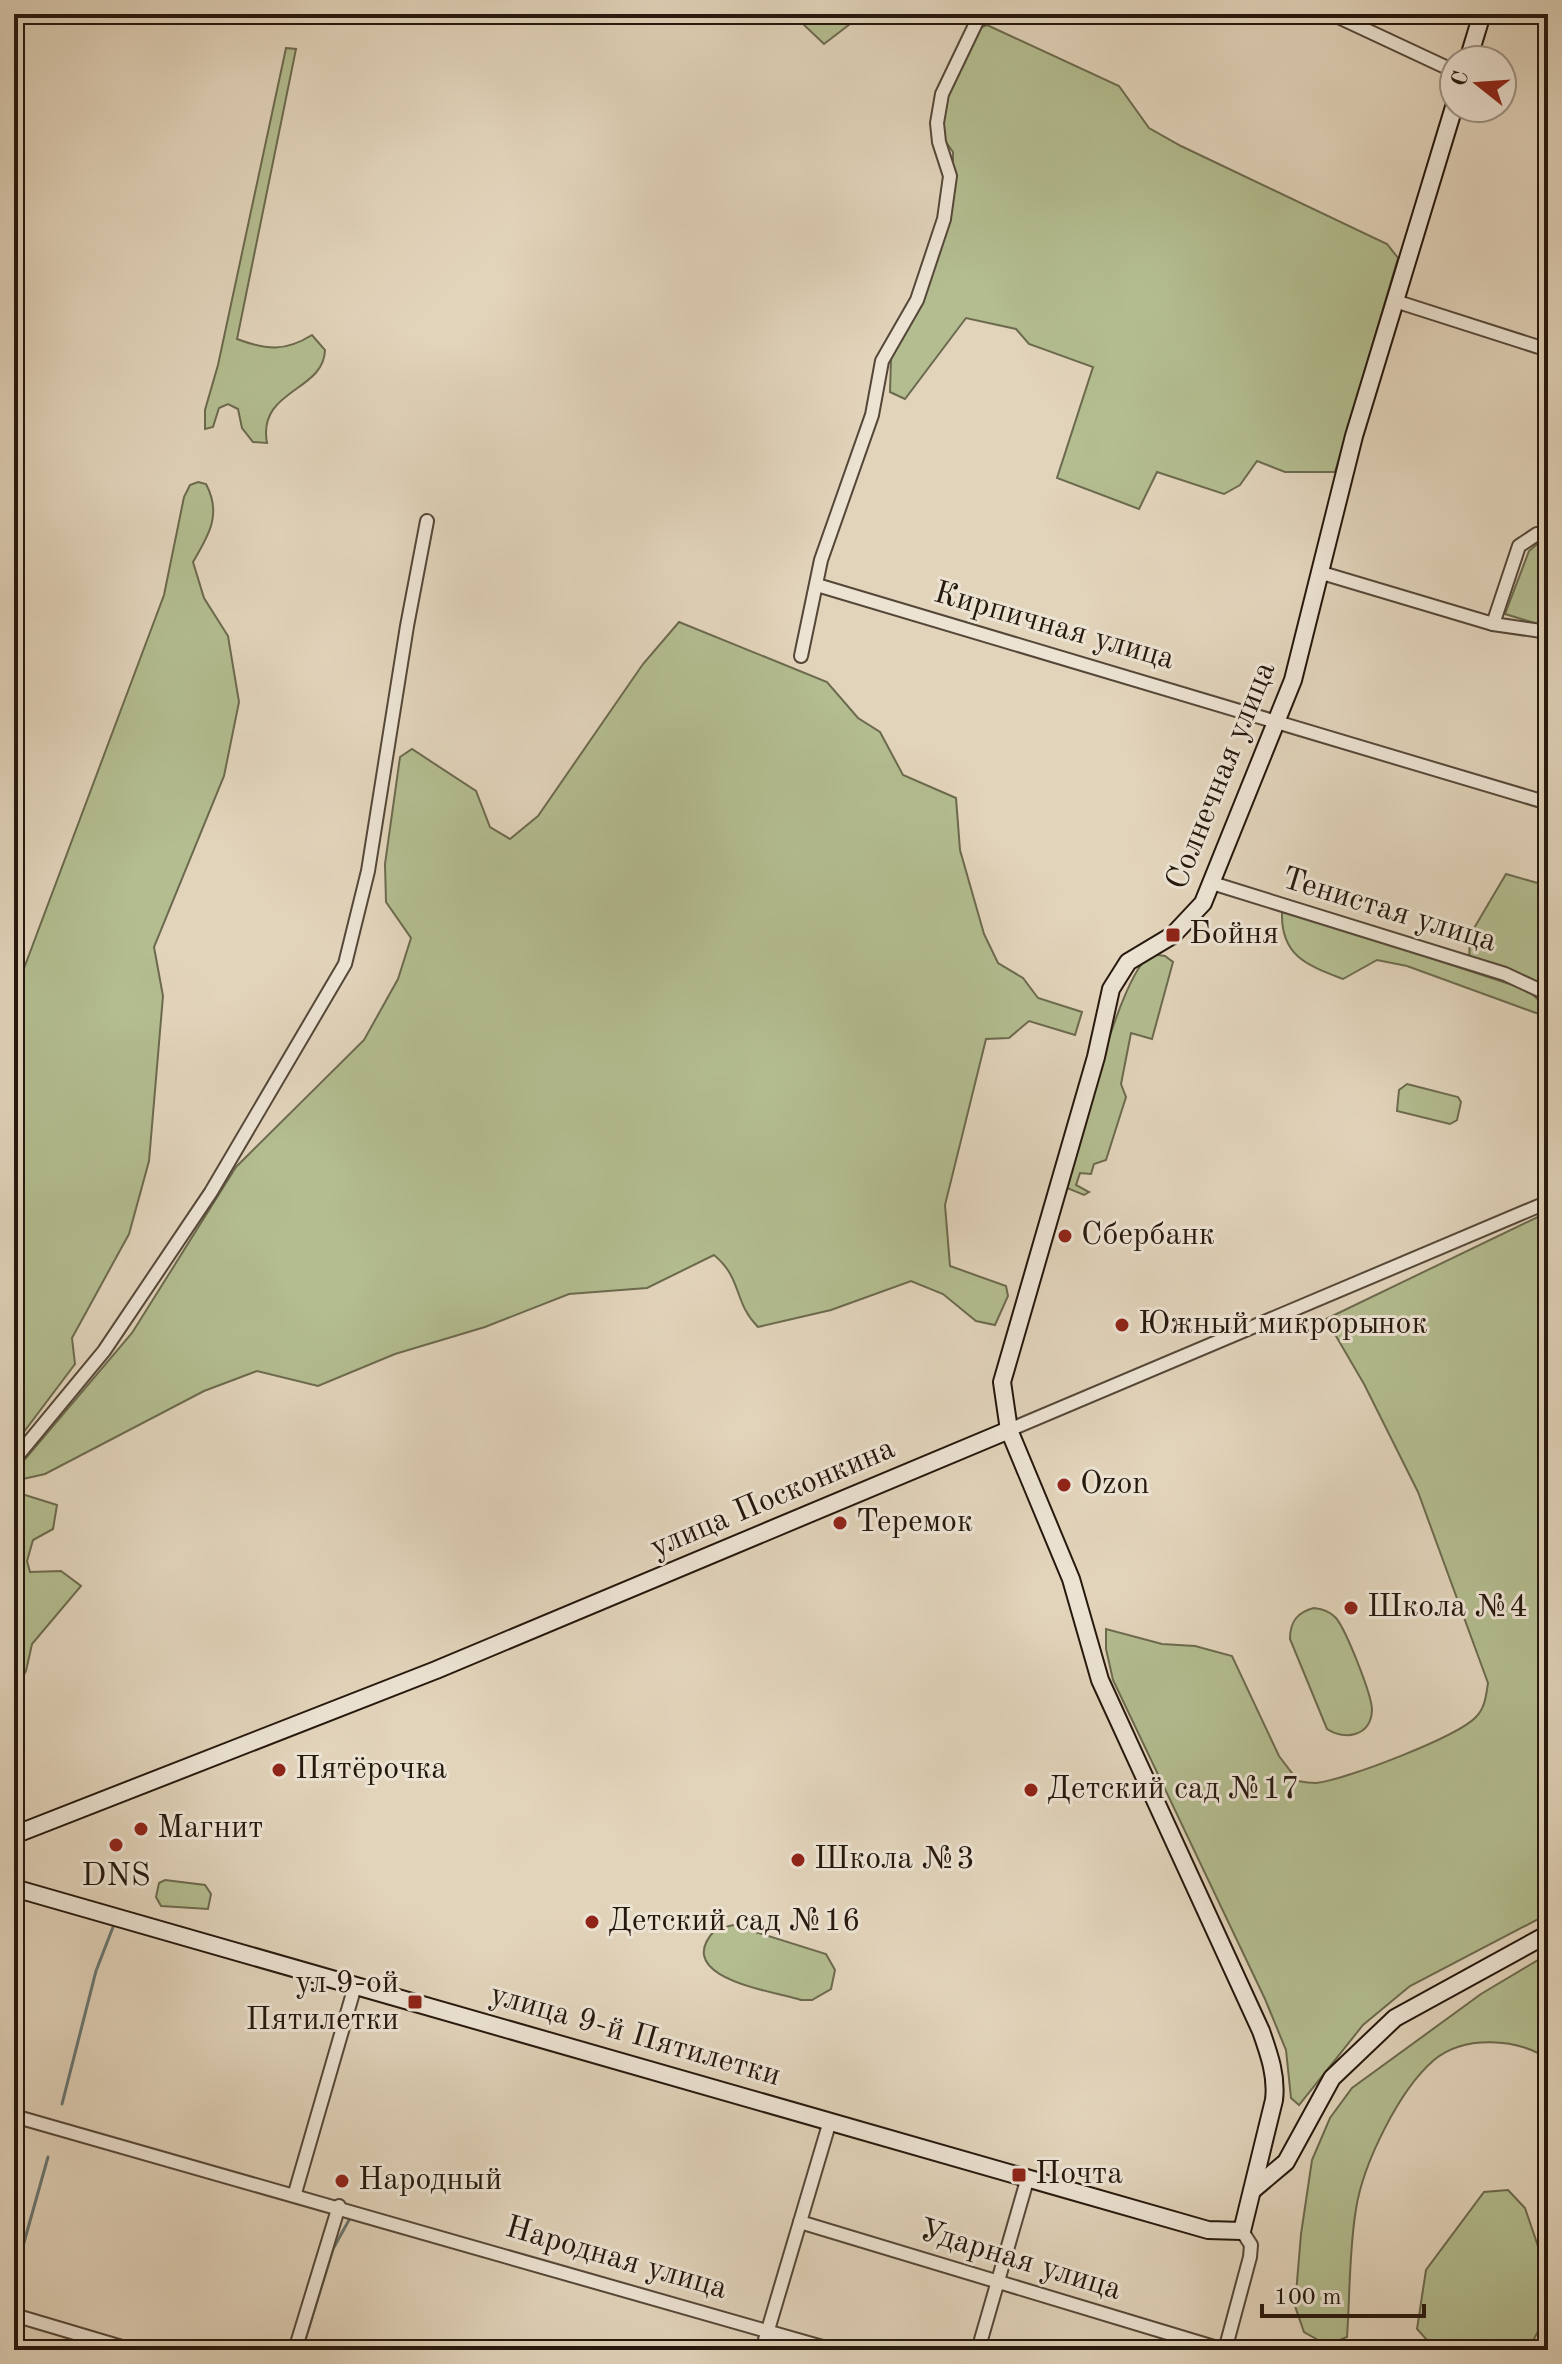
<svg xmlns="http://www.w3.org/2000/svg" width="1562" height="2364" font-family="'Old Standard TT',serif">
<style>
.green{fill:#b3bd90;stroke:#6c6a4e;stroke-width:2}
.lines{fill:none;stroke-linecap:round;stroke-linejoin:round}
.stream{stroke:#697773;stroke-width:3}
.street-casing{stroke:#554738;stroke-width:16}
.secondary-casing{stroke:#26180d;stroke-width:20}
.street{stroke:#ece3d3;stroke-width:12}
.secondary{stroke:#ece3d3;stroke-width:16}
.poi-dot{fill:#8f2418;stroke:#ece3d3;stroke-width:3}
.labels{text-anchor:middle;dominant-baseline:central;stroke-width:6;stroke-linejoin:round;paint-order:stroke}
.street-label{font-size:32px;fill:#26180d;stroke:#ece3d3}
.poi-label{font-size:32px;fill:#26180d;stroke:#ece3d3;text-anchor:start}
</style>
<rect width="100%" height="100%" fill="#e2d4bb"/>
<filter id="stains"><feTurbulence type="fractalNoise" baseFrequency=".0025" numOctaves="4"/><feColorMatrix values="0 0 0 0 .2 0 0 0 0 .09 0 0 0 0 .02 0 0 0 .5 -.17"/></filter>
<radialGradient id="worn" r=".72"><stop offset=".6" stop-color="#630" stop-opacity="0"/><stop offset="1" stop-color="#630" stop-opacity=".3"/></radialGradient>
<g class="green">
<path d="M799,14H863L824,44L803,24Z"/>
<path d="M987,25L1119,86L1149,128L1181,146L1387,244L1398,258L1335,472H1285L1257,461L1240,485L1224,494L1157,472L1139,509L1057,478L1093,367L1029,344L1016,329L966,318L905,399L890,392L891,358L919,307L942,245L953,183V152L941,135L942,107L977,29Z"/>
<path d="M286,48L296,49L237,339C266,350 285,352 312,335L325,350C324,392 257,389 267,443L253,442L242,428L238,409L228,404L219,408L213,427L205,429V410L218,365Z"/>
<path d="M198,482L206,484C222,514 209,535 193,562L204,598L228,636L239,702L224,776L154,947L163,996L149,1161L129,1234L72,1338L75,1364L14,1445V995L164,595L184,497L190,485Z"/>
<path d="M1542,540H1548V627L1505,614L1529,551Z"/>
<path d="M679,622L827,682L858,718L880,732L903,775L956,798L960,850L984,934L998,963L1023,978L1038,998L1082,1012L1075,1035L1029,1021L1009,1038L986,1039L945,1205L950,1266L1006,1286L1008,1296L995,1325L976,1321L943,1294L911,1281L831,1310L758,1327C733,1302 743,1279 714,1255L647,1288L569,1294L485,1327L395,1354L318,1386L257,1371L204,1391L45,1474L14,1481V1472L132,1333L236,1167L364,1040L398,979L411,938L386,902L385,864L400,757L412,749L476,791L490,827L510,839L538,816L643,664Z"/>
<path d="M1506,874L1548,886V994L1469,963L1470,935Z"/>
<path d="M1288,911L1528,990L1548,1009L1547,1017L1407,966L1377,960L1343,979C1307,965 1281,956 1282,913Z"/>
<path d="M1151,954L1165,956L1173,962L1152,1039L1131,1033L1121,1084L1126,1097L1106,1160L1094,1164L1091,1174L1080,1173L1076,1185L1089,1192L1084,1195L1067,1188C1081,1141 1117,978 1151,954Z"/>
<path d="M1407,1084L1458,1097L1461,1102L1457,1120L1450,1124L1397,1111L1399,1090Z"/>
<path d="M1548,1212V1914L1410,1986L1363,2025L1299,2105L1291,2098L1286,2050L1265,1999L1113,1680L1106,1649V1629L1162,1644L1195,1646L1232,1656L1279,1756L1298,1781C1303,1782 1310,1783 1316,1783C1345,1780 1457,1737 1476,1717C1485,1708 1486,1696 1488,1683L1418,1492L1364,1384L1326,1319Z"/>
<path d="M25,1495L57,1505L53,1529L33,1540L27,1561L30,1572L61,1571L81,1586L32,1644L26,1671L14,1692V1496Z"/>
<path d="M1314,1608C1323,1609 1330,1611 1336,1618C1346,1630 1372,1695 1372,1710C1371,1736 1345,1741 1327,1729L1290,1639C1290,1621 1298,1612 1314,1608Z"/>
<path d="M165,1880L205,1885L211,1894L208,1909L161,1906L156,1897L159,1883Z"/>
<path d="M733,1925L826,1954L835,1970L831,1989L812,2000H801C773,1991 670,1978 715,1930Z"/>
<path d="M1548,1954V2059C1517,2038 1464,2035 1434,2060C1399,2090 1363,2164 1356,2209C1349,2251 1350,2295 1347,2337L1327,2345L1304,2332L1295,2306L1301,2234L1312,2160L1330,2118L1352,2088L1481,1994Z"/>
<path d="M1508,2190L1525,2208L1541,2255L1548,2301V2313L1528,2350H1436L1417,2329L1426,2270L1484,2192Z"/>
</g>
<g class="lines">
<g class="stream">
<path d="M62,2104L96,1971L113,1927"/>
<path d="M14,2278L48,2157"/>
<path d="M302,2350L333,2249L349,2220"/>
</g>
<defs>
<g id="street">
<path d="M1332,14L1454,71"/>
<path d="M1395,301L1548,350"/>
<path d="M1322,573L1493,624L1548,632"/>
<path d="M817,585L1548,803"/>
<path d="M1493,624L1519,546L1537,534L1548,533"/>
<path d="M801,656L821,560L872,415L882,361L917,300L944,219L950,176L939,142L937,123L942,94L977,21L990,14"/>
<path d="M1212,883L1505,974L1548,994"/>
<path d="M1009,1430L1548,1202"/>
<path d="M14,1460L104,1351L211,1192L345,964L368,871L407,626L427,521"/>
<path d="M14,2116L833,2350"/>
<path d="M295,2193L355,1986"/>
<path d="M800,2222L1224,2350"/>
<path d="M14,2315L132,2350"/>
<path d="M295,2350L339,2206"/>
<path d="M762,2350L830,2121"/>
<path d="M978,2350L1028,2177"/>
<path d="M1225,2350L1250,2257L1251,2245L1242,2231"/>
</g>
<g id="secondary">
<path d="M1468,60L1482,14"/>
<path d="M14,1835L436,1670L1009,1430"/>
<path d="M14,1888L1208,2230L1242,2231L1274,2100C1277,2076 1269,2054 1261,2031L1100,1680L1071,1579L1009,1430L1002,1382L1096,1057L1111,989L1128,962L1173,935L1203,903L1293,680L1354,436L1454,107"/>
<path d="M1254,2189L1286,2162L1332,2078L1395,2018L1548,1934"/>
</g>
</defs>
<use href="#street" class="street-casing"/>
<use href="#secondary" class="secondary-casing"/>
<use href="#street" class="street"/>
<use href="#secondary" class="secondary"/>
</g>
<g class="poi-dot">
<rect x="1165" y="927" width="16" height="16" rx="4"/>
<circle cx="1065" cy="1236" r="8"/>
<circle cx="1122" cy="1325" r="8"/>
<circle cx="1064" cy="1485" r="8"/>
<circle cx="840" cy="1523" r="8"/>
<circle cx="1351" cy="1608" r="8"/>
<circle cx="279" cy="1770" r="8"/>
<circle cx="1031" cy="1790" r="8"/>
<circle cx="141" cy="1829" r="8"/>
<circle cx="116" cy="1845" r="8"/>
<circle cx="798" cy="1860" r="8"/>
<circle cx="592" cy="1922" r="8"/>
<rect x="407" y="1994" width="16" height="16" rx="4"/>
<rect x="1011" y="2167" width="16" height="16" rx="4"/>
<circle cx="342" cy="2181" r="8"/>
</g>
<g class="labels">
<g class="street-label">
<text transform="translate(1054 627) rotate(16)">Кирпичная улица</text>
<text transform="translate(1222 776) rotate(-68)">Солнечная улица</text>
<text transform="translate(1389 911) rotate(17)">Тенистая улица</text>
<text transform="translate(773 1499) rotate(-23)">улица Посконкина</text>
<text transform="translate(635 2036) rotate(16)">улица 9-й Пятилетки</text>
<text transform="translate(616 2259) rotate(16)">Народная улица</text>
<text transform="translate(1020 2261) rotate(17)">Ударная улица</text>
</g>
<g class="poi-label">
<text x="1189" y="935">Бойня</text>
<text x="1081" y="1236">Сбербанк</text>
<text x="1138" y="1325">Южный микрорынок</text>
<text x="1080" y="1485">Ozon</text>
<text x="856" y="1523">Теремок</text>
<text x="1367" y="1608">Школа №4</text>
<text x="295" y="1770">Пятёрочка</text>
<text x="1047" y="1790">Детский сад №17</text>
<text x="157" y="1829">Магнит</text>
<text x="814" y="1860">Школа №3</text>
<text x="116" y="1877" text-anchor="middle">DNS</text>
<text x="608" y="1922">Детский сад №16</text>
<text x="399" y="1984" text-anchor="end">ул 9-ой<tspan x="399" dy="37">Пятилетки</tspan></text>
<text x="1035" y="2175">Почта</text>
<text x="358" y="2181">Народный</text>
</g>
</g>
<rect width="1562" height="2364" fill="none" stroke="#e2d4bb" stroke-width="48"/>
<rect x="16" y="16" width="1530" height="2332" fill="none" stroke="#26180d" stroke-width="4"/>
<rect x="24" y="24" width="1514" height="2316" fill="none" stroke="#26180d" stroke-width="2"/>
<g transform="translate(1478 84) rotate(287)"><circle r="38" fill="#ece3d3" stroke="#9d9284" stroke-width="2"/>
<path d="M0-6L14 30L0 20L-14 30Z" fill="#8f2418"/>
<text y="-12" font-size="22" font-weight="bold" text-anchor="middle" fill="#26180d">С</text>
</g>
<path d="M1262 2304v12h162v-12" fill="none" stroke="#26180d" stroke-width="4"/>
<text x="1274" y="2304" font-size="24" fill="#26180d" stroke="#ece3d3" stroke-width="6" paint-order="stroke">100 m</text>
<rect width="100%" height="100%" filter="url(#stains)"/>
<rect width="100%" height="100%" fill="url(#worn)"/>
</svg>
